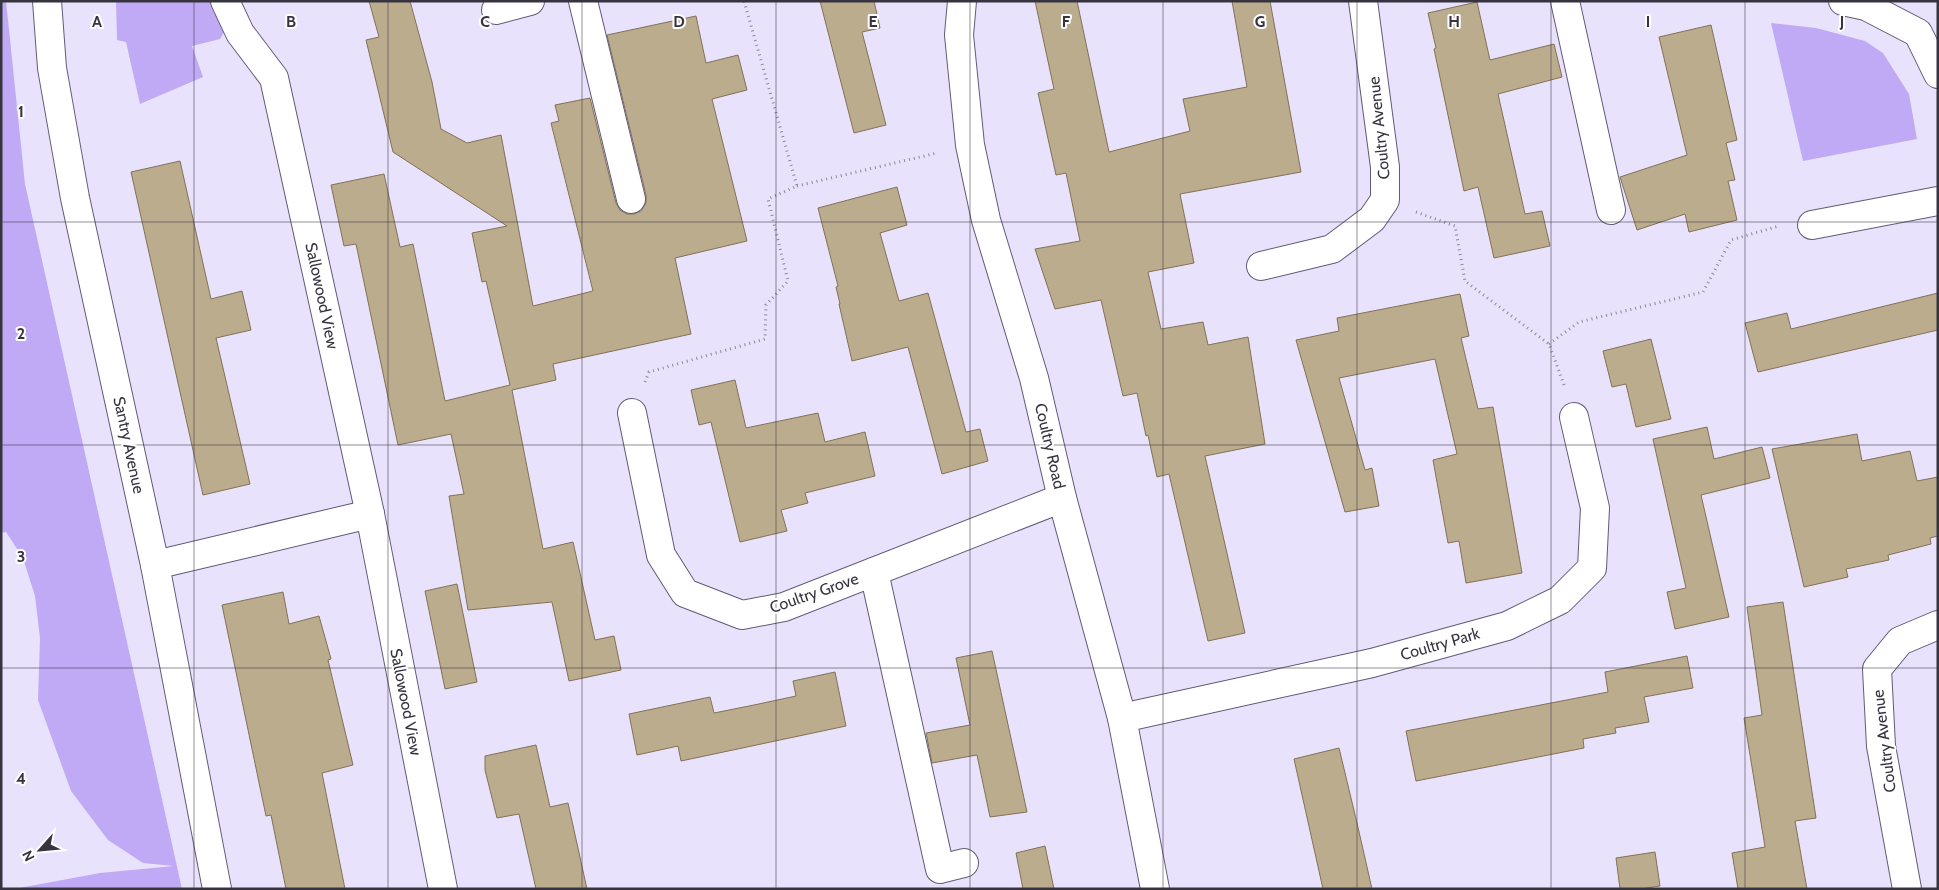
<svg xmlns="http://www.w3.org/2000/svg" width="1939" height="890" font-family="Cabin,sans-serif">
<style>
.green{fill:#c0aaf5}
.building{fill:#bcac8e;stroke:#817256}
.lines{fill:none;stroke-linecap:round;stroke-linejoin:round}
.minor-casing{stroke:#625a76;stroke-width:30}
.major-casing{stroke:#625a76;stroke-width:30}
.path{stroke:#8c879a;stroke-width:3;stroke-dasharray:1 4;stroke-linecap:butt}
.minor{stroke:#fff;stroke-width:28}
.major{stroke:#fff;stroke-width:28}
.grid{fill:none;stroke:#373440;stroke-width:1;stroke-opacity:0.55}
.labels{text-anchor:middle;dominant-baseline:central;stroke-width:4;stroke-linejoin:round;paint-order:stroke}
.street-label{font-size:16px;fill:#373440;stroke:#fff}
.grid-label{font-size:16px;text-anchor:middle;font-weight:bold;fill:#373440;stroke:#fff;stroke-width:4;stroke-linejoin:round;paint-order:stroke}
</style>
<rect width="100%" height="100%" fill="#e9e2fc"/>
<g class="green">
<path d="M1,1H6L25,184L182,889H14L100,873L174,866L143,863L108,840L71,791L38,700L40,638L35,596L23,558L6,532L1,533Z"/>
<path d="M116,1H211L224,32L220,39L192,46L203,77L140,104L126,42L117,40Z"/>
<path d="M1771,23L1816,28L1865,41L1883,53L1909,94L1917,139L1803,161Z"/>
</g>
<g class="building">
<path d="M369,1H410L432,82L441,129L467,143L501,135L533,306L593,291L551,123L559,121L555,105L590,98L616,203L620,210L627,214H634L641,211L646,203V195L607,35L696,16L706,63L738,55L747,90L712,99L747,241L675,258L691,334L553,364L556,380L512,390L543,549L573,542L595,640L614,636L621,670L569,681L552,602L468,610L449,496L464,494L451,434L398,445L356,244L344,246L331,185L384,174L400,247L413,244L445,401L510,385L486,281L482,282L472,233L507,226L393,152L366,40L379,37Z"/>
<path d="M820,1H874L880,28L862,32L886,125L854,133Z"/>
<path d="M1035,1H1077L1109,152L1190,131L1183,99L1247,87L1232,1H1270L1301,172L1180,194L1194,263L1148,272L1161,329L1203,322L1208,345L1248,337L1265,444L1205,456L1245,633L1208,641L1169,474L1157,477L1148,435L1146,436L1137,393L1123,396L1101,300L1055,309L1035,249L1080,241L1066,173L1056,175L1038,93L1054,89Z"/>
<path d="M1477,2L1490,60L1554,44L1562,77L1498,94L1525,214L1542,211L1550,246L1494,258L1478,187L1464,191L1434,49L1436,48L1428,13Z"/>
<path d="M1711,25L1737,140L1726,143L1735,180L1728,181L1737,220L1689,232L1685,214L1637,230L1620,177L1687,155L1659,37Z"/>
<path d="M180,161L211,299L242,291L251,330L216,338L250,484L203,495L131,172Z"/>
<path d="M897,187L907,225L880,233L899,301L928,293L966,432L980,429L988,461L942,474L908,347L852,361L839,304H840L836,287L838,286L818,208Z"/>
<path d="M1938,293V330L1758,372L1745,323L1787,313L1791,329Z"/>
<path d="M1460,294L1469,336L1461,338L1478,409L1493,407L1522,573L1466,583L1459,541L1448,543L1433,460L1457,454L1435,359L1339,378L1365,470L1372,468L1379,506L1345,512L1296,340L1339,331L1337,318Z"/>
<path d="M1651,339L1671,419L1636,427L1626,384L1612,387L1603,351Z"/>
<path d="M735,380L746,428L818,413L825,442L865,432L875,476L805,493L808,503L781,510L787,531L740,542L711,422L699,425L691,390Z"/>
<path d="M1707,427L1714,459L1762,447L1770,478L1701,495L1729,617L1675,629L1667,592L1686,588L1653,439Z"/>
<path d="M1857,434L1862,461L1910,451L1917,481L1938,477V536L1930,538L1931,544L1888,555L1889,560L1846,569L1848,577L1804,587L1772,449Z"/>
<path d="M457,584L477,682L445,689L425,591Z"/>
<path d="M283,592L289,624L319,616L331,659L328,660L353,765L322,773L345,889H286L271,815L266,816L222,605Z"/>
<path d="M1783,602L1816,818L1795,821L1807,889H1738L1732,853L1765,847L1744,718L1762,715L1747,607Z"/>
<path d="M992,651L1027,812L990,817L977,755L932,763L926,733L970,725L956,658Z"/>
<path d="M1687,656L1693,688L1644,697L1649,722L1615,728L1616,733L1583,739L1584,748L1416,781L1406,731L1608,692L1605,672Z"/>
<path d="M835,672L846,726L681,761L678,746L637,755L629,714L710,697L714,713L754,705L796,696L793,681Z"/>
<path d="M536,745L550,807L568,803L587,889H536L519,814L497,818L485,770V756Z"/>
<path d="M1339,748L1357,823L1372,889H1323L1294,759Z"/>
<path d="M1045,846L1054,889H1023L1016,853Z"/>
<path d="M1655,852L1660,886L1640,889H1620L1616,858Z"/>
</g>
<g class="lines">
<defs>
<g id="minor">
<path d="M225,1L240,33L274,78L370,514L443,889"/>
<path d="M583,1L631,199"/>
<path d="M962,1L959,35L970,145L986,220L1034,378L1062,498L1122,718L1155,889"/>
<path d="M1565,1L1611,210"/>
<path d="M1843,1L1866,6L1918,33L1938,74"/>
<path d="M496,10L530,1"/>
<path d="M1812,225L1938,201"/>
<path d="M1261,266L1332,249L1372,219L1385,200V167L1363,1"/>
<path d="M632,413L661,555L685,593L742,615L784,607L1062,498"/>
<path d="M155,565L370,514"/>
<path d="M874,572L940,869L964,863"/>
<path d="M1122,718L1372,663L1507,626L1560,600L1592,568L1595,508L1574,417"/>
<path d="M1907,889L1881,746L1877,669L1900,641L1938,625"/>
</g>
<path id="major" d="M47,1L52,68L75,198L155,565L217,889"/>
</defs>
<use href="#minor" class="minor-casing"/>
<use href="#major" class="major-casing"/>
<g class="path">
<path d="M797,186L937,153"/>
<path d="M1416,212L1455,226L1465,281L1549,344L1564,385"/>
<path d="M1549,344L1579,322L1703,292L1731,240L1779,226"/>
<path d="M645,382L649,372L765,339L766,305L788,281L768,199L797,186L744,1"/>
</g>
<use href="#minor" class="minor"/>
<use href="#major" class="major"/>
</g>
<path class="grid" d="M194,1V889M388,1V889M582,1V889M776,1V889M970,1V889M1163,1V889M1357,1V889M1551,1V889M1745,1V889M1,222H1938M1,445H1938M1,668H1938"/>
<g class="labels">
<g class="street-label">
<text transform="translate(1379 128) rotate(-96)">Coultry Avenue</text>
<text transform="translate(322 296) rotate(78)">Sallowood View</text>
<text transform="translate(129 445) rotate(78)">Santry Avenue</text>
<text transform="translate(1050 446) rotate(77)">Coultry Road</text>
<text transform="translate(814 593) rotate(-19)">Coultry Grove</text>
<text transform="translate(1440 644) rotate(-16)">Coultry Park</text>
<text transform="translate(406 702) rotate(79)">Sallowood View</text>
<text transform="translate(1884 741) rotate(-97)">Coultry Avenue</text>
</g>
</g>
<g class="grid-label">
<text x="97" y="27">A</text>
<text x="291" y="27">B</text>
<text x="485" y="27">C</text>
<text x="679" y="27">D</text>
<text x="873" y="27">E</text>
<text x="1066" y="27">F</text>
<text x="1260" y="27">G</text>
<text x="1454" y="27">H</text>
<text x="1648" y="27">I</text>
<text x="1842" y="27">J</text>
<text x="21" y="117">1</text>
<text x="21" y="339">2</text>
<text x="21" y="562">3</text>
<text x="21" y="784">4</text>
</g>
<rect width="1939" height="890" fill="none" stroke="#373440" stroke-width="5"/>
<g transform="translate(40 850) rotate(243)" stroke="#ffffff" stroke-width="4" paint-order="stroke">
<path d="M0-4L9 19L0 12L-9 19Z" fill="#373440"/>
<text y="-8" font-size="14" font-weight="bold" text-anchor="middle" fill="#373440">N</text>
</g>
</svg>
